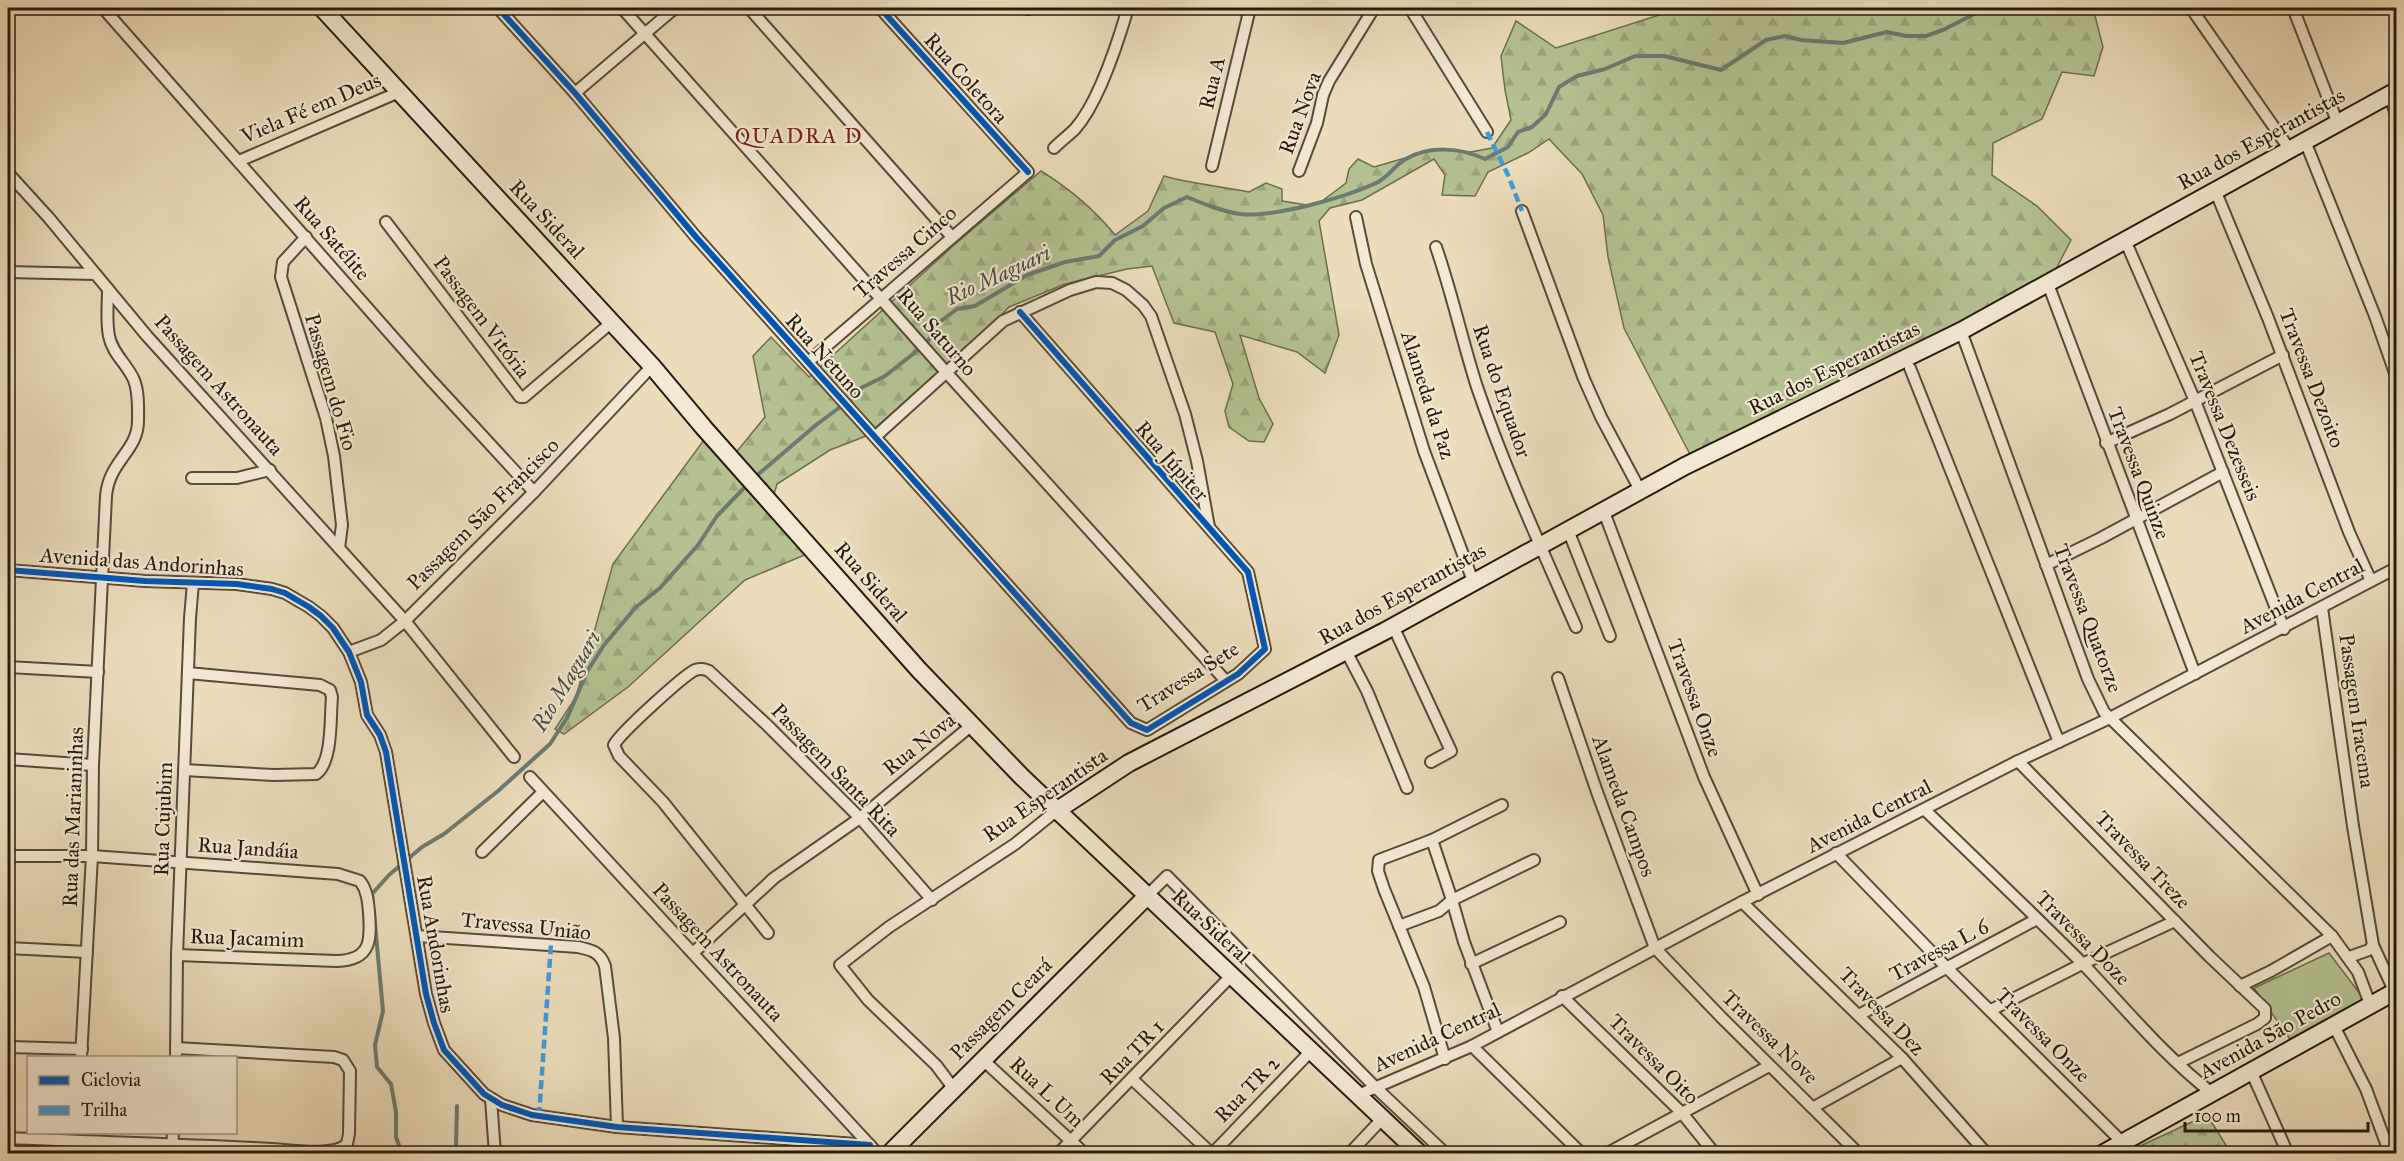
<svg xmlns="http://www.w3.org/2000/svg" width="2404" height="1161" font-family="'IM FELL Great Primer',serif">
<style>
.forest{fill:url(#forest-firs);stroke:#6e6e4f;stroke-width:1.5}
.green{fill:#b5c191;stroke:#6e6e4f;stroke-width:1.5}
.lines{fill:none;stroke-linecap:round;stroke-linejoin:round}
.stream{stroke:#6b7b70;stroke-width:4}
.minor-casing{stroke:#584b38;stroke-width:14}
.secondary-casing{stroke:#271b0d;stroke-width:20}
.minor{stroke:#f3e8d2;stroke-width:10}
.secondary{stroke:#f3e8d2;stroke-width:16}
.quiet{stroke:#3d9bde;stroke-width:4.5;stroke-dasharray:9 4.5;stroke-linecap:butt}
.cycleway-casing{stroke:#f3e8d2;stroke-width:10}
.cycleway{stroke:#0057b8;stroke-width:6}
.labels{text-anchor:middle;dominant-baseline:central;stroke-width:4.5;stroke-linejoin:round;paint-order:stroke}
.street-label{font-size:21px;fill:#271b0d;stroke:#f3e8d2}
.neighbourhood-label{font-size:22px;letter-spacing:1.5px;fill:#7a1f14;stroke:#f3e8d2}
.water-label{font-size:22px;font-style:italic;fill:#494b3f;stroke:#f3e8d2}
</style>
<defs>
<pattern id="forest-firs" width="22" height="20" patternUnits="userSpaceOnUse" patternTransform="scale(1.5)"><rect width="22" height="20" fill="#b5c191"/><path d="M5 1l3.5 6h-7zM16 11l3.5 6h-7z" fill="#9ca57c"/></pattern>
</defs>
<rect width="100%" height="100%" fill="#ecdcba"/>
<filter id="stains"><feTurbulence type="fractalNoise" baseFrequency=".00333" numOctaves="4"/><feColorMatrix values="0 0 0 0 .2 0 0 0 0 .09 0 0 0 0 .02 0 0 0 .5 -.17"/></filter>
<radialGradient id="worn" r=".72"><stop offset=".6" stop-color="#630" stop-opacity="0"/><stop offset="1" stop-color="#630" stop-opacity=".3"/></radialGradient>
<g class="forest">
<path d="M1681,8H2093L2103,47L2094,76L2062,72L2042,119L1993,143L1992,175L2037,206L2071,240L2053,275L1694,462L1624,328L1608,257L1603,215L1582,174L1549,139L1528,153L1488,172L1475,196L1442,195L1445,175L1434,159L1362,200L1330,208L1319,221L1339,335L1325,373L1297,352L1240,335L1259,398L1273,424L1264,442L1249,441L1229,427L1225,411L1233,384L1215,332L1174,323L1152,266L1127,269L1065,284L1009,307L947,371L941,370L866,436L830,450L777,484L773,498L819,549L745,580L628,687L564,734L555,729L576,697L613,564L709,433L734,455L765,417L753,356L771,337L809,377L953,246L1041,171C1070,189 1094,209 1115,235L1148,211L1164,176C1192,184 1220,186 1249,192L1266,183L1282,189V201L1307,205L1322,201L1346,183L1349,169L1358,159L1374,167L1436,149L1471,152L1492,148L1511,120L1505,90L1501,56L1516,21L1556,48Z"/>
<path d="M2207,1115L2231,1153H2125Z"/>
</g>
<path class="green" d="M2329,953L2364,999L2290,1039L2254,988Z"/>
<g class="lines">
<g class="stream">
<path d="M755,477L816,425L851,399L859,389L885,376L927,343L937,324L957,309L975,306L1027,275L1065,262L1099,256L1115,240L1143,226L1164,208L1187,197C1204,204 1221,211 1240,214C1272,218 1343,198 1374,184C1389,178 1394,165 1406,159C1430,145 1461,148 1485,159L1508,147L1518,132L1532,127L1546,114L1559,87L1577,76L1605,69L1635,56H1664L1721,70L1766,40L1785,36L1801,40L1843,43L1887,32L1906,36H1926L1943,30L1986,8"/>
<path d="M373,906L372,894L389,875L422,847L444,834L498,791L550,744L567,718L588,670L604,645L636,607L660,588L698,545L717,516L748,484"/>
<path d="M374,913L383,1011L375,1045L377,1067L391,1084L396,1112V1137L402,1154"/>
<path d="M457,1106L456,1145L458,1154"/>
</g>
<defs>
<g id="minor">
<path d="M103,8L430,379L534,492"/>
<path d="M498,8L575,93L696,237L1131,723L1147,730L1238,674L1265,649L1248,572L1020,312"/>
<path d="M622,8L946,372L1225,680"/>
<path d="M749,8L952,237"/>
<path d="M1025,8L1028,9"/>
<path d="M1410,8L1487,132"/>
<path d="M2191,8L2290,150"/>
<path d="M2293,8L2338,124"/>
<path d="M575,93L675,8"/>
<path d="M2389,94L2396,114"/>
<path d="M2305,141L2375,316L2396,376"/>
<path d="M1054,148C1061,141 1069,135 1075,129C1099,102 1118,42 1128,8"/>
<path d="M239,161L399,92"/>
<path d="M1212,166L1250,8"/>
<path d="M1299,171L1317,123L1323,95L1329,81L1374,8"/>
<path d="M8,173L49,218L147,336L405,621L514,757"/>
<path d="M2215,190L2268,318L2349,532L2371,581"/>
<path d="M1522,211L1584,379L1601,417L1641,492"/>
<path d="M1356,217L1366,264L1424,451L1473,581"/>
<path d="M386,222L520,397H524L612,322"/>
<path d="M306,237L283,262L281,277L326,418L334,456L342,525L339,548"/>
<path d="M2125,240L2195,401L2284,629"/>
<path d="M1436,247C1452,293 1462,340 1477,387C1505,469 1541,547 1576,627"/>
<path d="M8,272L95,274"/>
<path d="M2048,284L2195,674"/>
<path d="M1961,331L2088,679L2104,712L2332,936L2358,972L2370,1004"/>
<path d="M808,362L1028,172L880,8"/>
<path d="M1910,368L2059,742"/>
<path d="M876,436L1003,321L1070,290L1096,282L1112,283L1126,290L1143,305L1151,316L1185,414L1197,461L1209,527"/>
<path d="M2106,443L2170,414L2283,355"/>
<path d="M192,478H237L270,470"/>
<path d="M1604,512L1704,777L1758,895"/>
<path d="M1568,530L1610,636"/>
<path d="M2046,565L2101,538L2223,472"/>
<path d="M8,570L145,581L237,584L272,589L285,593L309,607L321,616L333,628L349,652L361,682L367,715L380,735L386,752L426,994L434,1023L444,1050L484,1094L502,1105L532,1115L617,1127L870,1145"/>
<path d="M2322,608L2353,826L2373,945L2396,995"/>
<path d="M1393,626L1451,751L1431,762"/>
<path d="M1346,651L1367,691L1407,788"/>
<path d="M349,652L381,640L405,621L534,492L652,366"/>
<path d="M8,667L98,672"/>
<path d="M1558,678L1597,792L1655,948L1721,1017L1859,1154"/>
<path d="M8,759L93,765"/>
<path d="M2018,761L2209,956L2265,1009V1018L2257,1024L2178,1063"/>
<path d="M184,770L274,775L316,774C333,762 330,717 332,697L330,690L320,685L188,673"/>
<path d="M530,777L878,1154"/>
<path d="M1925,810C1978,861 2031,912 2083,964C2125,1008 2164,1056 2213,1094"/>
<path d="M1432,840L1452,900L1464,942L1498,1032"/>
<path d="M482,852L543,792"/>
<path d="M1836,853L1948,969L2122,1142"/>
<path d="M8,856H92L338,874L360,881C367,890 368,901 369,912C371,939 372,960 337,961L177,955"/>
<path d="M1146,897L1167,876L1375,1087L1446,1154"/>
<path d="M1742,902L1902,1058L1987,1154"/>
<path d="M1399,926L1439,911L1452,900L1534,860"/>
<path d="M768,933L663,802L619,756L614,745C620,733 683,676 695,670C701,668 704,669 709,671L768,726L860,818L932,900"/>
<path d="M417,936L578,947C592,950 600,952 605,966L614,1038L617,1127"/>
<path d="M8,948L87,952"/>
<path d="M693,953L774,878L860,818L973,724"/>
<path d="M2349,957L2369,950L2373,945"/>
<path d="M1471,964L1560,922"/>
<path d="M2240,986L2271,971L2332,936"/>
<path d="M1562,996L1682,1113L1715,1154"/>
<path d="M1991,1010L2082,964L2175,921"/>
<path d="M1859,1015L2037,919"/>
<path d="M2334,1026L2366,1089L2390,1154"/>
<path d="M1472,1046L1582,1154"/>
<path d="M8,1047L82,1049"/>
<path d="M81,1058L92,856L93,765L106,496C109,461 138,451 138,421C138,408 139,393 134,380C127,364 112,353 109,336C106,321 108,304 108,289"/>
<path d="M176,1058L177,955L190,618L193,583"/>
<path d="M982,1059L1085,1154"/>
<path d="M1445,1059L1424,987L1384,889L1378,871L1379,860L1432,840L1502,805"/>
<path d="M2251,1071L2288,1154"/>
<path d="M1132,1079L1212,1154"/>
<path d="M954,1089L936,1065L868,1000L840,965L889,927L1015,844L1056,811"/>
<path d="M1358,1095L1472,1046L1742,902L2018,761L2110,718L2396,568"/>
<path d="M491,1099L495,1154"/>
<path d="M1814,1107L1902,1058"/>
<path d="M8,1138C96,1142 184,1144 272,1149C290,1150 334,1157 347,1144L349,1134L350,1071L343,1060L334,1057L176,1048"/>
<path d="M172,1154L173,1132"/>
<path d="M1058,1154L1231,976"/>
<path d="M1212,1154L1310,1052"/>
<path d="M1349,1154L1382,1119"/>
<path d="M1606,1154L1769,1066"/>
</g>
<g id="secondary">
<path d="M322,8L652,366L704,428L919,670L1022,777L1420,1154"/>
<path d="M1056,811L1129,763L1385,631L1685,466L1961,331L2396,91"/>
<path d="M889,1154L1146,897"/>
<path d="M2102,1154L2396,991"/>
</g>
</defs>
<use href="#minor" class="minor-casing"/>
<use href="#secondary" class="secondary-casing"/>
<use href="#minor" class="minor"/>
<use href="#secondary" class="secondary"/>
<g class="quiet">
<path d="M1487,132L1508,175L1522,211"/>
<path d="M539,1116L551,944"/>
</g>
<defs>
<g id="cycleway">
<path d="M498,8L575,93L696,237L1131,723L1147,730L1238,674L1265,649L1248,572L1020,312"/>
<path d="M880,8L1028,172"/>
<path d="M8,570L145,581L237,584L272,589L285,593L309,607L321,616L333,628L349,652L361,682L367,715L380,735L386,752L426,994L434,1023L444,1050L484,1094L502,1105L532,1115L617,1127L870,1145"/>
</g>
</defs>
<use href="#cycleway" class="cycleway-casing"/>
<use href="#cycleway" class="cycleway"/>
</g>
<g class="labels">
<g class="street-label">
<text transform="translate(966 78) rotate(48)">Rua Coletora</text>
<text transform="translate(1212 83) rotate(-77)">Rua A</text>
<text transform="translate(311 108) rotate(-23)">Viela Fé em Deus</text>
<text transform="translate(1300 113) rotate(-70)">Rua Nova</text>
<text transform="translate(2261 139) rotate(-29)">Rua dos Esperantistas</text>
<text transform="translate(547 219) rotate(47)">Rua Sideral</text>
<text transform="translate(332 238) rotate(49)">Rua Satélite</text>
<text transform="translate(905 252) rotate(-41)">Travessa Cinco</text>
<text transform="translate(482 317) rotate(53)">Passagem Vitória</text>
<text transform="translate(937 332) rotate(49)">Rua Saturno</text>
<text transform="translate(825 356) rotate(48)">Rua Netuno</text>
<text transform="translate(1834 368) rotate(-26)">Rua dos Esperantistas</text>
<text transform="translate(2312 378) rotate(69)">Travessa Dezoito</text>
<text transform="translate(331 382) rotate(74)">Passagem do Fio</text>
<text transform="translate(219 385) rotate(48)">Passagem Astronauta</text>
<text transform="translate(1502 391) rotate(71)">Rua do Equador</text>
<text transform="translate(1428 395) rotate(72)">Alameda da Paz</text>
<text transform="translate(2225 426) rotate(68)">Travessa Dezesseis</text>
<text transform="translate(1172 461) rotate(49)">Rua Júpiter</text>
<text transform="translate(2139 473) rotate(69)">Travessa Quinze</text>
<text transform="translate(483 514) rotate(-45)">Passagem São Francisco</text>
<text transform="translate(142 562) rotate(4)">Avenida das Andorinhas</text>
<text transform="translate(871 582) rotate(49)">Rua Sideral</text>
<text transform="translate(1402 594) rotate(-29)">Rua dos Esperantistas</text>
<text transform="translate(2302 596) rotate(-28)">Avenida Central</text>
<text transform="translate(2088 618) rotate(69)">Travessa Quatorze</text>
<text transform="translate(1188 677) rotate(-32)">Travessa Sete</text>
<text transform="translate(1695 698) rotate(70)">Travessa Onze</text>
<text transform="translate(2357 711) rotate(82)">Passagem Iracema</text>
<text transform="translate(919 744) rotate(-39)">Rua Nova</text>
<text transform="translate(836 770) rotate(46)">Passagem Santa Rita</text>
<text transform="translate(1045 795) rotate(-35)">Rua Esperantista</text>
<text transform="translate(1624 806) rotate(70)">Alameda Campos</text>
<text transform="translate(1869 816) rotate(-27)">Avenida Central</text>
<text transform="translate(73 817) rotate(-88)">Rua das Marianinhas</text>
<text transform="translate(163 819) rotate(-88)">Rua Cujubim</text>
<text transform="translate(248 848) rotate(4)">Rua Jandáia</text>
<text transform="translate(2143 860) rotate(46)">Travessa Treze</text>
<text transform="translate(526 926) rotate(6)">Travessa União</text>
<text transform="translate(1211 926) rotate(43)">Rua Sideral</text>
<text transform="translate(247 938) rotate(2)">Rua Jacamim</text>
<text transform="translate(2083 938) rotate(45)">Travessa Doze</text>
<text transform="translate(436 944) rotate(80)">Rua Andorinhas</text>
<text transform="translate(1939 950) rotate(-28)">Travessa L 6</text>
<text transform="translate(718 952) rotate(47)">Passagem Astronauta</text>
<text transform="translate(1001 1009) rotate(-45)">Passagem Ceará</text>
<text transform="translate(1882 1011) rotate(46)">Travessa Dez</text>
<text transform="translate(2043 1035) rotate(45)">Travessa Onze</text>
<text transform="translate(2270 1035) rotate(-29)">Avenida São Pedro</text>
<text transform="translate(1437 1037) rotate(-25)">Avenida Central</text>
<text transform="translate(1770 1037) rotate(44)">Travessa Nove</text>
<text transform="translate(1132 1052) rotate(-46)">Rua TR 1</text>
<text transform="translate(1654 1059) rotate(45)">Travessa Oito</text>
<text transform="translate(1247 1089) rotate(-46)">Rua TR 2</text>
<text transform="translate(1047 1092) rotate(43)">Rua L Um</text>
</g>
<g class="neighbourhood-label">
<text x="799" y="135">QUADRA D</text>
</g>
<g class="water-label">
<text transform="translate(998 275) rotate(-25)">Rio Maguari</text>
<text transform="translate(566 681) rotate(-59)">Rio Maguari</text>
</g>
</g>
<rect width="2404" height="1161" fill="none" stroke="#ecdcba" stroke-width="30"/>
<rect x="9" y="9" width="2386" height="1143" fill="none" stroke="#271b0d" stroke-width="3"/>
<rect x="15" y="15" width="2374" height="1131" fill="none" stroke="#271b0d" stroke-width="1.5"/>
<rect x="27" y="1056" width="210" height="78" fill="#f3e8d2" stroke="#a19683" stroke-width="1.5"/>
<rect x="39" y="1076" width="30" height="9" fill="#0057b8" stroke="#a19683" stroke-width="1.5"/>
<text x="81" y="1086" font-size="18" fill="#271b0d">Ciclovia</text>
<rect x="39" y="1106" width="30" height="9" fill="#3d9bde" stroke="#a19683" stroke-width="1.5"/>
<text x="81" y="1116" font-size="18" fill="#271b0d">Trilha</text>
<path d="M2185 1122v9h183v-9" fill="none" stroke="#271b0d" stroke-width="3"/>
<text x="2194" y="1122" font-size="18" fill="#271b0d" stroke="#f3e8d2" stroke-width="4.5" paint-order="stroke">100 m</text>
<rect width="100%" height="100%" filter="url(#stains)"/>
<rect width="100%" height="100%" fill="url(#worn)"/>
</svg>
